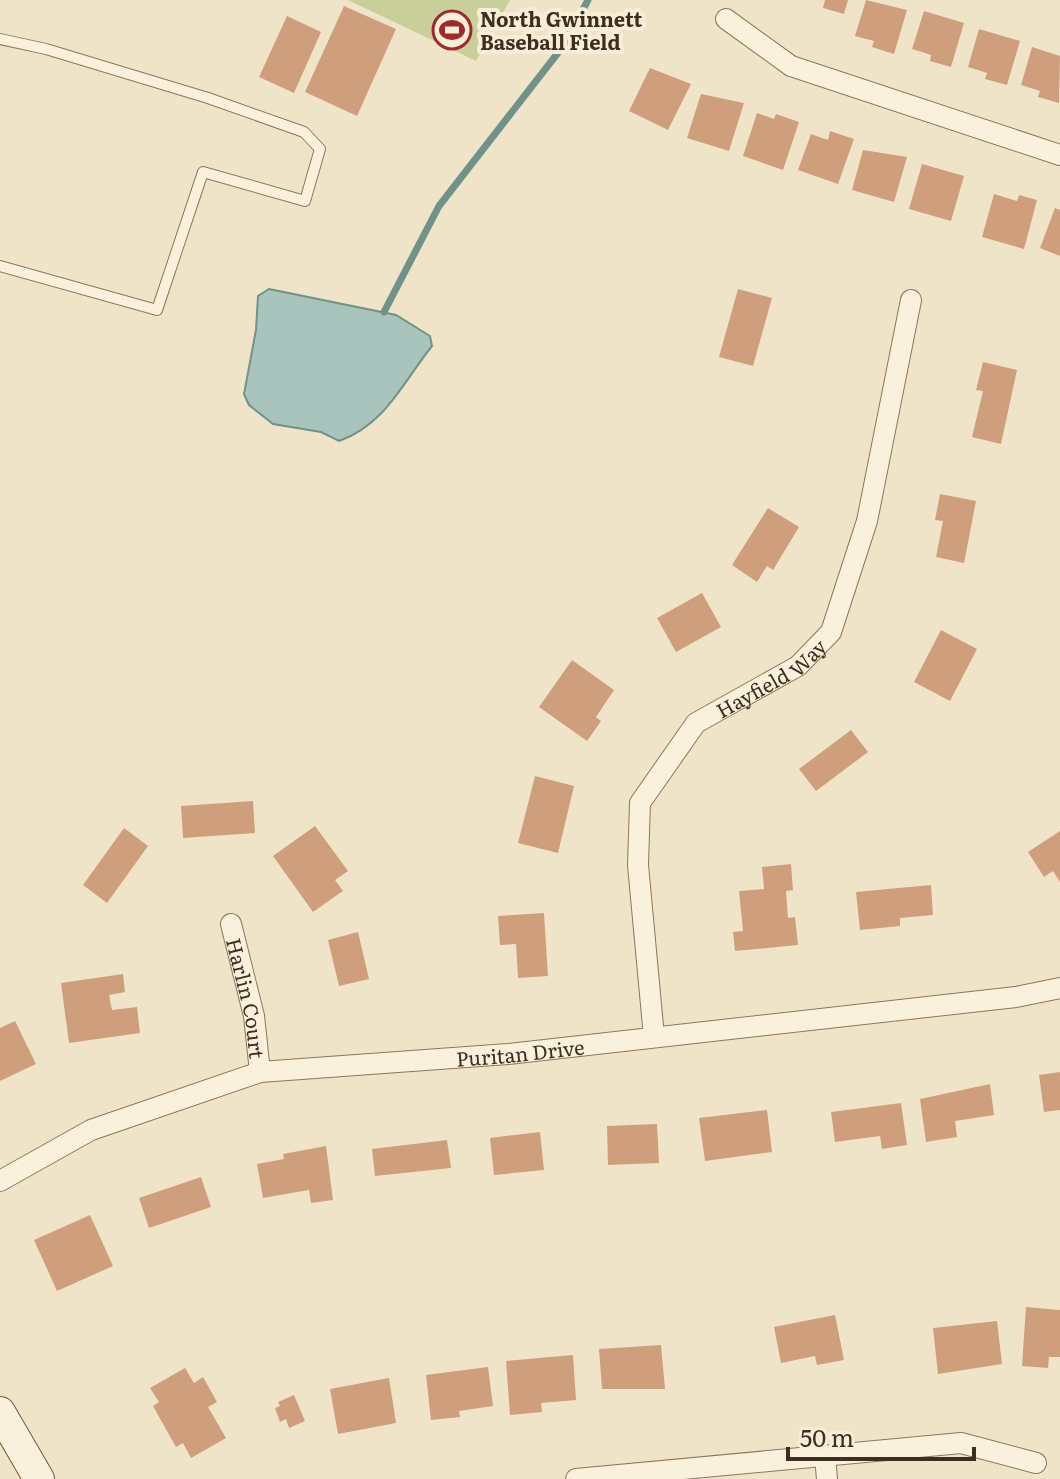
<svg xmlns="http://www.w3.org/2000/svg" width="1060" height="1479" font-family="Literata,serif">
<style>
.green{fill:#c9cf9b}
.water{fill:#a9c4bc;stroke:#6f938a;stroke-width:2}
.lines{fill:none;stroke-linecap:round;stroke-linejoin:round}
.stream{stroke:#6f938a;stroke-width:7}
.building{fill:#cf9f7d}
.lane-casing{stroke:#8d765c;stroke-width:12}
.street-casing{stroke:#8d765c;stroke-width:22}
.secondary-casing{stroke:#6f573f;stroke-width:32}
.lane{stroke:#faf1dc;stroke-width:10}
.street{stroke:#faf1dc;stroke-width:20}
.secondary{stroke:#faf1dc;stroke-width:30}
.labels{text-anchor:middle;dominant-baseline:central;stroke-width:8;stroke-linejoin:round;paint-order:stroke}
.poi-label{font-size:20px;font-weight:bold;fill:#3d2e20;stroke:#f7eed8;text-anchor:start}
.street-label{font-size:20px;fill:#3d2e20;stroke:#f7eed8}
</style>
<rect width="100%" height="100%" fill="#f0e4c8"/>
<path class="green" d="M348,0H510L476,61Z"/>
<path class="water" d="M269,289L396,315L430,336L432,346C403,382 386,424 339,441L321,432L273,424L249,405L244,394L256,330L258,296Z"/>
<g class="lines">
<path class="stream" d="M384,312L439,206L564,45L588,0"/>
</g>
<g class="building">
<path d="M825,0H848L844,14L823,8Z"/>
<path d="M866,0L907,10L894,54L872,47L874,41L855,36Z"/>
<path d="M344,6L396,29L357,116L305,92Z"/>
<path d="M924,11L964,23L951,67L930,61L931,55L912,49Z"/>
<path d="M287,16L321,32L294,93L259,77Z"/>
<path d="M979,29L1020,41L1007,85L985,79L987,73L968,67Z"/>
<path d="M1032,47L1060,56L1059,103L1038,97L1040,91L1021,85Z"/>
<path d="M650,68L691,84L668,130L629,111Z"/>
<path d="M701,94L744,103L729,151L687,138Z"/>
<path d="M757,113L774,119L776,114L799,122L783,170L743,156Z"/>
<path d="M830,131L854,139L838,184L798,170L811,134L828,140Z"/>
<path d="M863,150L907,157L894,202L852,190Z"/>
<path d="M922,164L964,176L951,221L909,209Z"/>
<path d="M994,194L1017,201L1019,195L1037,200L1024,249L982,237Z"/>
<path d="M1055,208L1060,210V256L1040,248Z"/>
<path d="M738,289L772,298L753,366L719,357Z"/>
<path d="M983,362L1017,370L1001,444L972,437L983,391L976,390Z"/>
<path d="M940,494L976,501L964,563L936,557L943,521L935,520Z"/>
<path d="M768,508L799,527L773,570L767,566L757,582L732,565Z"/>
<path d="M702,593L721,627L676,652L657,618Z"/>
<path d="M941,630L977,649L950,701L914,682Z"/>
<path d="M572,660L614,690L596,717L601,721L587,741L539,707Z"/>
<path d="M851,730L868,752L816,791L799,769Z"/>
<path d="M535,776L574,786L558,853L518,843Z"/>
<path d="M253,801L255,833L183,838L181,806Z"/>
<path d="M315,826L348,871L335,880L343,891L313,912L273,856Z"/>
<path d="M124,828L148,846L107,903L83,885Z"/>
<path d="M1060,831V882L1053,871L1044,877L1028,852Z"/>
<path d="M791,864L793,890L786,891L788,918L795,917L798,945L735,951L733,932L743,931L739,891L764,889L762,867Z"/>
<path d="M931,885L933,915L900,918V926L860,930L856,892Z"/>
<path d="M544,913L548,976L518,978L516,944L500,945L498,916Z"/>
<path d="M358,932L369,979L339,986L328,940Z"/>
<path d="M123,974L125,992L109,995L112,1010L137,1007L140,1033L69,1043L61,983Z"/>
<path d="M15,1021L36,1064L0,1081V1028Z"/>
<path d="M1060,1072V1110L1044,1112L1039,1075Z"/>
<path d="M990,1084L994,1115L955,1121L957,1137L926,1142L920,1099Z"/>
<path d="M901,1103L907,1145L882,1149L880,1136L835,1142L831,1112Z"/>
<path d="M767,1110L772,1152L705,1161L699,1118Z"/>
<path d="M657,1124L659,1163L608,1165L607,1126Z"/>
<path d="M540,1132L544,1170L494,1175L490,1138Z"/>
<path d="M447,1140L451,1168L375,1176L372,1149Z"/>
<path d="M326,1146L333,1200L311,1203L309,1190L263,1198L257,1164L284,1159L283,1154Z"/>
<path d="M201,1177L211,1207L149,1228L139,1198Z"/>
<path d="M90,1215L113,1266L57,1291L34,1240Z"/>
<path d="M1026,1307L1060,1310V1357H1049L1048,1368L1022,1366Z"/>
<path d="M835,1315L844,1360L817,1365L815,1356L781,1363L774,1327Z"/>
<path d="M997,1321L1002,1364L938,1374L933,1328Z"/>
<path d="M661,1345L665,1389H602L599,1349Z"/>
<path d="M573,1355L576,1400L541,1403L542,1412L510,1415L506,1361Z"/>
<path d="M488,1367L493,1406L459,1411L460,1417L431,1420L426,1375Z"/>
<path d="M185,1368L194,1383L203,1377L217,1402L208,1407L226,1438L191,1458L183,1443L176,1447L153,1406L159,1402L150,1388Z"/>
<path d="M389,1378L396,1423L338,1434L330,1389Z"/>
<path d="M294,1395L305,1421L289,1428L286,1419L280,1422L275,1408L280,1406L278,1402Z"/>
</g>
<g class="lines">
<defs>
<path id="lane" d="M0,39L46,49L208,98L304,132L320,149L305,201L203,172L157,310L0,266"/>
<g id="street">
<path d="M726,19L791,66L1060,155"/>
<path id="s1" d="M231,924L254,1016L260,1072"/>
<path id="s2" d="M654,1037L638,865L640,803L696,723L798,666L831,632L867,521L911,300"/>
<path id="s3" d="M0,1181L91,1130L260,1072L508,1054L1016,997L1060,988"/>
<path d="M825,1456L827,1479"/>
<path d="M576,1479L961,1443L1036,1463"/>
</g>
<path id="secondary" d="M0,1412L39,1479"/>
</defs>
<use href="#lane" class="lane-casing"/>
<use href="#street" class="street-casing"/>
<use href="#secondary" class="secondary-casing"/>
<use href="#lane" class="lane"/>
<use href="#street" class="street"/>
<use href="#secondary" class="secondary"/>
</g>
<defs>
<symbol id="stadium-ring" viewBox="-11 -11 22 22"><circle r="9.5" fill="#f7eed8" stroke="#9e2a2b" stroke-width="1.5"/><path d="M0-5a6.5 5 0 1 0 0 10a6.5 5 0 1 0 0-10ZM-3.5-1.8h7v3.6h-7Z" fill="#9e2a2b"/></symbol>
</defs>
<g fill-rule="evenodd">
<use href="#stadium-ring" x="430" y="8" width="44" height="44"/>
</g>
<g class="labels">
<g class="poi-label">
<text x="480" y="18">North Gwinnett<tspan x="480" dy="23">Baseball Field</tspan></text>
</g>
<g class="street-label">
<text stroke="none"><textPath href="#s2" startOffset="420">Hayfield Way</textPath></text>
<text stroke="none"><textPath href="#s1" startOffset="76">Harlin Court</textPath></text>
<text stroke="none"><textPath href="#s3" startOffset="544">Puritan Drive</textPath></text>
</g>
</g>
<path d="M788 1447v12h186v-12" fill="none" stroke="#3d2e20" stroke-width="4"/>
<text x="800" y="1447" font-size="24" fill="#3d2e20" stroke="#f7eed8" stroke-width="6" paint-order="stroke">50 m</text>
</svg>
